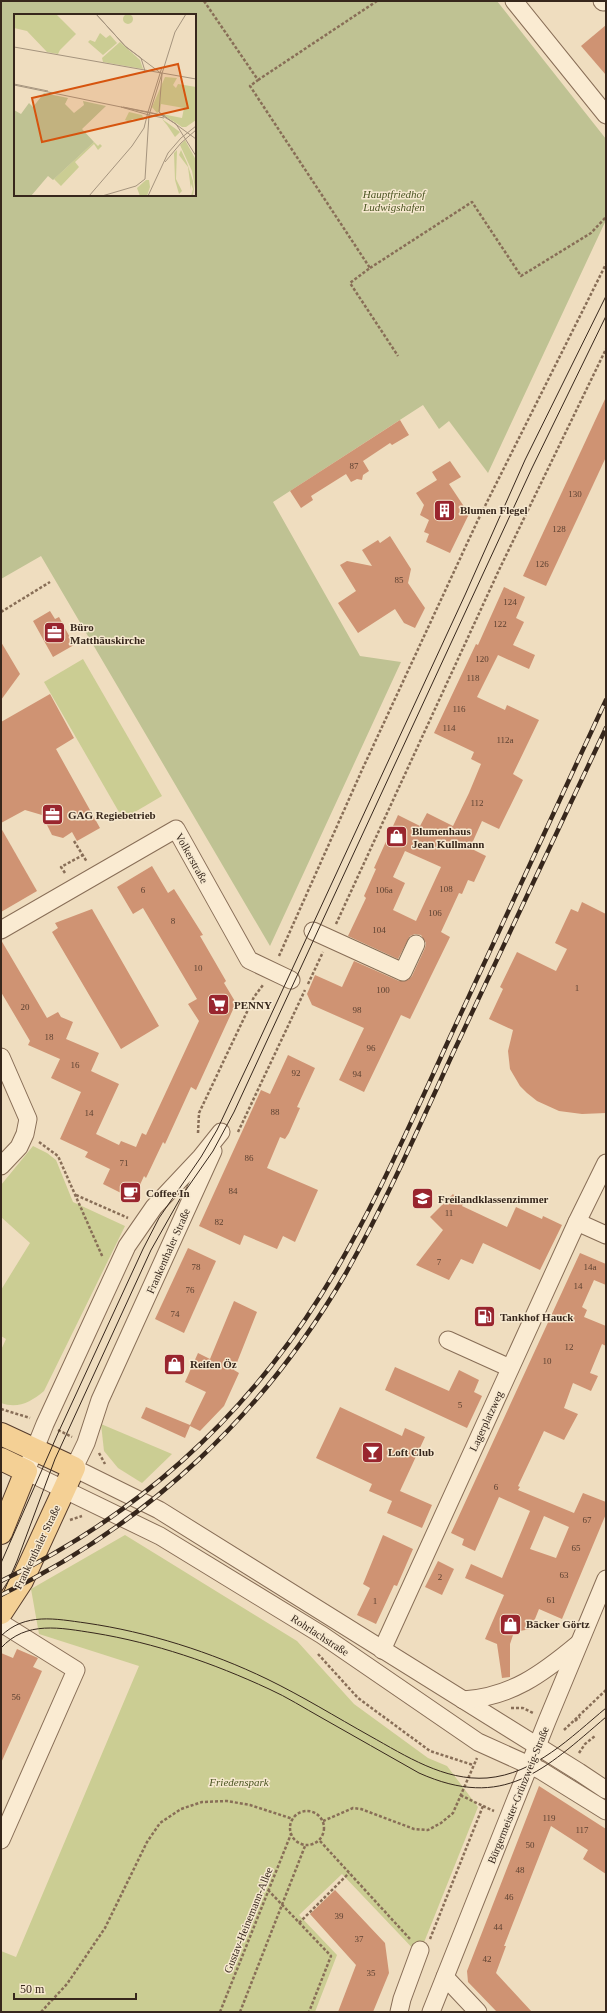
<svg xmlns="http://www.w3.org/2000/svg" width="607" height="2013" font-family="Georgia,serif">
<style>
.green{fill:#cbcd93}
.cemetery{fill:#bfc293;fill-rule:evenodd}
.building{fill:#cf9373;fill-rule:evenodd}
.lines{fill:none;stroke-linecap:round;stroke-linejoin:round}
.minor-casing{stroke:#886e57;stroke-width:19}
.major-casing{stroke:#563c2c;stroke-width:24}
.path{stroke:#886e57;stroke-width:2.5;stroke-dasharray:3 2;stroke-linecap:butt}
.minor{stroke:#faebd2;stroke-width:17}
.major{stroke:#f4d095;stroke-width:22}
.tram{stroke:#37271c;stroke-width:1}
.rail-casing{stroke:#37271c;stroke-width:4.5}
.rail{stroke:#f6e8cf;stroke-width:3;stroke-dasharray:9;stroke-linecap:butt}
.labels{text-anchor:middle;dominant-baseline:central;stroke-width:3;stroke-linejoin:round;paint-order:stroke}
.number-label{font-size:9px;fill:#5d4232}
.park-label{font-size:11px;font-style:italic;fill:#4b5522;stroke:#f6e8cf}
.poi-label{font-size:11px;font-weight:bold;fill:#37271c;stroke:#f6e8cf;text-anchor:start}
.street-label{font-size:11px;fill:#37271c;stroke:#f6e8cf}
.inset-road{fill:none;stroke:#a5947e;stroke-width:1}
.view{fill:#d6540e;fill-opacity:0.15;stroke:#d6540e;stroke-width:2}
.inset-edge{fill:none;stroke:#37271c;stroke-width:2}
</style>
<rect width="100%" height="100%" fill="#efddbf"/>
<g class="green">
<path d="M83,659L162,796L123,819L44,682Z"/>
<path d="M33,1146L47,1153L56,1160L73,1202L125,1226L44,1391C31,1402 18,1409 1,1403V1350L6,1339L1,1336V1290L30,1243L1,1217V1185Z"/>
<path d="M101,1424L172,1454L142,1483L118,1468L104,1451Z"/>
<path d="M125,1535L297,1641L354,1704L428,1758L447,1766L478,1807L419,1955L342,1874L299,1915L337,1955L315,2012H1V1951L16,1957L139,1666L39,1634L31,1589Z"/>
</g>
<path class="cemetery" d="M1,1H497L606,139V220L488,473L449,421L439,429L423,405L273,502L360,656L401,662L270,946L41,556L1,579ZM15,15H195V195H15Z"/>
<g class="building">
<path d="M606,25V75L581,46Z"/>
<path d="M606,397V457L546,586L523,576Z"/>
<path d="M400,420L409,435L392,445L390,443L363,461L369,471L363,475L362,480L357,479L351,482L346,474L311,496L313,500L301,508L290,491Z"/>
<path d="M450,461L461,477L449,484L469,514L450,553L426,542L429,534L424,532L429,520L420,515L424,505L416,493L437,480L432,472Z"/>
<path d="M390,536L411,569L408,583L425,608L415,628L404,623L395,609L358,633L338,603L356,591L340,565L347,561L372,566L362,550L378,540L380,543Z"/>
<path d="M504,587L525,597L516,618L524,622L513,645L535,655L529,669L498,655L477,697L505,710L507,705L539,720L513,774L523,780L499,829L482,821L470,848L486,856L474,882L468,880L462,894L459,893L441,932L450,937L410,1019L401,1015L364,1092L339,1080L364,1028L312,1005L307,994L315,975L342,987L354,961L399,981L408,980L412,976L425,948L426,943L421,935L415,934L410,936L398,959L348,936L366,898L364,896L376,869L374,868L398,815L420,826L427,813L453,826L469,793L481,764L471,759L474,752L434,733L476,644L478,645ZM405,851L441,867L416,921L393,910L405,883L393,877Z"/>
<path d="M50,611L55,619L59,617L74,645L53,657L33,621Z"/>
<path d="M1,642L20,674L1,700Z"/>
<path d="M50,694L74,738L56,749L100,828L77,841L72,832L63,838L52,835L42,815L25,810L1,823V722Z"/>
<path d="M1,828L37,891L1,912Z"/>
<path d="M152,866L168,893L174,889L203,935L200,936L226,981L224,983L236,1003L196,1090L191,1087L165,1144L163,1142L146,1178L144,1176L138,1189L130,1185L125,1195L103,1184L110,1169L85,1157L88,1152L60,1139L81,1092L51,1078L60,1059L28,1045L30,1041L1,992V940L47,1018L58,1012L61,1017L73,1022L66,1039L99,1053L91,1071L119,1084L96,1134L119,1145L121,1141L136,1147L142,1133L146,1135L199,1021L188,1004L197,999L143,908L133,914L117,887Z"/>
<path d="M582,902L606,914V1113L582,1114L559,1111L537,1101L527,1093L520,1086L510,1069L508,1051L513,1030L489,1019L503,989L500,987L517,952L556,971L567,949L555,943L571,909L578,912Z"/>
<path d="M92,909L159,1026L121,1049L52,932L58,928L55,923Z"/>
<path d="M288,1055L315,1068L297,1107L300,1108L289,1133L285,1139L280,1137L267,1168L318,1190L295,1242L283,1236L277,1249L244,1235L240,1245L199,1226L261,1090L270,1094Z"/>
<path d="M453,1194L463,1204L462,1206L507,1227L516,1207L542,1219L543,1216L562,1225L540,1270L483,1243L473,1264L461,1259L449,1280L416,1265L443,1230L430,1217Z"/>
<path d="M188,1248L216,1261L184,1333L155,1319Z"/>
<path d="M580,1253L606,1264V1285L594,1280L582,1307L587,1310L584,1317L606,1326V1346L602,1344L590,1373L598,1376L591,1391L573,1383L564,1408L578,1414L564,1440L544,1431L518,1486L520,1487L518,1490L574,1513L583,1493L606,1502V1514L562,1619L539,1609L531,1629L514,1632L510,1644V1677L502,1678L497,1644L485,1639L504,1595L465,1578L471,1564L502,1578L530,1511L499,1497L475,1551L462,1545L464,1539L451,1533ZM544,1516L569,1527L556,1558L530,1549Z"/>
<path d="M234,1301L257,1312L234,1370L239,1373L224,1406L200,1431L190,1426L185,1438L141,1418L146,1407L190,1425L206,1392L185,1382L198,1353L210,1359Z"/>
<path d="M395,1367L449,1391L459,1370L479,1380L474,1392L482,1396L467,1428L385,1390Z"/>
<path d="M340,1407L402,1436L405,1428L425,1437L400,1491L432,1505L422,1528L387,1513L392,1501L369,1491L372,1484L316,1458Z"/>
<path d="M383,1535L413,1549L397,1586L394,1585L376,1624L357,1615L370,1588L363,1584Z"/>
<path d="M438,1561L454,1569L442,1595L425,1587Z"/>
<path d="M17,1649L38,1658L33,1667L42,1671L1,1763V1653L13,1658Z"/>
<path d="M539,1786L606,1829V1874L583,1859L588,1850L551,1826L504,1946H506L496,1973L532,2012H497L468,1982L467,1971Z"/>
<path d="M335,1890L385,1943L389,1973L373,2012H338L356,1965L310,1914Z"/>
</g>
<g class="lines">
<defs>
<g id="minor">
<path d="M514,1L606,115"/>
<path d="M602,1L603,2"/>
<path d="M1,930L176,829L249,960L291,980"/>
<path d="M313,931L403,972L416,944"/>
<path d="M1,1057L28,1119L25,1134L19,1147L1,1166"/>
<path d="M221,1132L201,1157L154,1207L127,1246L45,1424L26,1471L160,1536L322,1635L478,1742L540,1770L606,1811"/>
<path d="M213,1151L100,1400L86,1443L74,1468L159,1510L579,1772L606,1790"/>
<path d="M577,1222L606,1163"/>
<path d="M448,1340L510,1368"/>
<path d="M1,1623L76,1670L1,1840"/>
<path d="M382,1650L577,1222L606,1235"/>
<path d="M463,1700C511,1697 542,1674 578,1644"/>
<path d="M445,1977L478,2012"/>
<path d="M399,2012L402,1999L420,1950"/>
<path d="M431,2012L547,1721L606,1579"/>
</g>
<g id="major">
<path d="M1,1434L74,1468L22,1581L1,1613"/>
<path d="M1,1459L26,1471L1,1533"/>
</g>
</defs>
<use href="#minor" class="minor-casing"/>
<use href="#major" class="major-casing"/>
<g class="path">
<path d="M204,1L258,80L250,86L370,268L350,283L398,356"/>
<path d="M258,80L377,1"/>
<path d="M370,268L472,202L521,276L591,233L606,217"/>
<path d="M1,612L50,582"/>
<path d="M74,841L87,862"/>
<path d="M65,873L61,867L83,855"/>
<path d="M336,924L499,570L606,349"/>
<path d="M279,956L362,770L477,522L606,264"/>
<path d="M308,984L323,952"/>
<path d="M238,1132L305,990"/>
<path d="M198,1133L199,1113L254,997L263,985"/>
<path d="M39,1142L58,1156L103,1258"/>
<path d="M76,1195L128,1218"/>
<path d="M1,1409L30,1418"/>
<path d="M58,1430L72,1437"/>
<path d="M99,1453L105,1464"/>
<path d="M70,1520L82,1516"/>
<path d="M318,1654L358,1698L430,1751L473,1765"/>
<path d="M511,1708H523L533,1713"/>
<path d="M575,1721L580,1717"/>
<path d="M564,1730L606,1690"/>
<path d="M579,1753L585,1744L595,1736"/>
<path d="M483,1806L494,1811"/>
<circle cx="307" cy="1828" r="17"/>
<path d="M323,1821L353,1808L361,1809L414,1829L428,1830L441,1823L453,1813L477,1758"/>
<path d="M320,1841L410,1939"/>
<path d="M268,1890L331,1956L309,2012"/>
<path d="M299,1923L349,1873"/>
<path d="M430,1939L483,1806L460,1795"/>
<path d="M41,2012L67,1984L105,1928L147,1842L160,1823L181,1809L202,1802L227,1801L250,1805L293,1819"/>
<path d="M220,2012L291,1834"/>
<path d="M240,2012L305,1846"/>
</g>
<use href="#minor" class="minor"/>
<use href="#major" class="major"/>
<g class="tram">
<path d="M1,1563L59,1431L143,1249L159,1218L201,1157L217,1130L252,1056L465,595L525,460L606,296"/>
<path d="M1,1598L17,1561L55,1459L151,1250L181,1197L213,1151L234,1112L532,468L606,316"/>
<path d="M1,1636C25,1612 56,1619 86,1623C148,1632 211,1652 267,1679C302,1696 336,1717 370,1736C406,1756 444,1781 487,1778C535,1774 571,1737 606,1708"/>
<path d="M1,1648C26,1620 61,1628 94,1633C155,1643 213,1663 269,1689C287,1697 304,1708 322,1718C354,1736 387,1755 419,1773C504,1811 544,1770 606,1717"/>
</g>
<defs>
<g id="rail">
<path d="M1,1581C134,1518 243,1420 321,1295C372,1213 411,1122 451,1035C503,923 554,812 606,700"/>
<path d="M1,1595C148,1524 264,1414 346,1273C386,1202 419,1127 453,1053C504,945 555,836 606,728"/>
</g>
</defs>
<use href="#rail" class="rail-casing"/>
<use href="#rail" class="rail"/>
</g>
<defs>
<symbol id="building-square" viewBox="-11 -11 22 22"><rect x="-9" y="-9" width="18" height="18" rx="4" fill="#99252e" stroke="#f6e8cf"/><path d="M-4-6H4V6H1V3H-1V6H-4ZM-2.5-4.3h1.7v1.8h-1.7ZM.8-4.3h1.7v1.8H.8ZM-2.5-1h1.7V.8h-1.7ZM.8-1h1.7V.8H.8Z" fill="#fff"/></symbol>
<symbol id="office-square" viewBox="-11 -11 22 22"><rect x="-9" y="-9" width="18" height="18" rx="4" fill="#99252e" stroke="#f6e8cf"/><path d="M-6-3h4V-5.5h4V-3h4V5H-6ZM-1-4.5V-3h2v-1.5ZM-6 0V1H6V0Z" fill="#fff"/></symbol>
<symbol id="shop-square" viewBox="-11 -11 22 22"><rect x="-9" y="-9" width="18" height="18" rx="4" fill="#99252e" stroke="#f6e8cf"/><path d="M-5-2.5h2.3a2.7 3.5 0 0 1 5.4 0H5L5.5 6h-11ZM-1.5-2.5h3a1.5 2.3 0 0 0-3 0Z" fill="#fff"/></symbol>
<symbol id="supermarket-square" viewBox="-11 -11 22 22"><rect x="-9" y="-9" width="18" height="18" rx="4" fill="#99252e" stroke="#f6e8cf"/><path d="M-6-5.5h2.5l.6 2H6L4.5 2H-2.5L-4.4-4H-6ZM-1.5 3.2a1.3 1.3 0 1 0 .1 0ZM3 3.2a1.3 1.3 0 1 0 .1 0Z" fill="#fff"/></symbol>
<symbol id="cafe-square" viewBox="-11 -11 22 22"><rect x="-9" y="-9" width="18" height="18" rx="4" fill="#99252e" stroke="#f6e8cf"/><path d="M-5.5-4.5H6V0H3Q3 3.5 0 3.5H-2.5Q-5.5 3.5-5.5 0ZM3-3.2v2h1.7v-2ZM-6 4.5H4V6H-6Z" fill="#fff"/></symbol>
<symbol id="school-square" viewBox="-11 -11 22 22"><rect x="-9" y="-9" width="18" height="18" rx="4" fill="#99252e" stroke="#f6e8cf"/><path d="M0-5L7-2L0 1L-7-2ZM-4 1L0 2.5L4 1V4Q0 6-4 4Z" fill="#fff"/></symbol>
<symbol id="fuel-square" viewBox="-11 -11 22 22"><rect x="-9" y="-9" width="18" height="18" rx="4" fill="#99252e" stroke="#f6e8cf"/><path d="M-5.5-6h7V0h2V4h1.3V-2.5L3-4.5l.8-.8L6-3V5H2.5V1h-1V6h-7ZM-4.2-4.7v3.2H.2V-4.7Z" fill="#fff"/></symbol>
<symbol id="bar-square" viewBox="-11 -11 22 22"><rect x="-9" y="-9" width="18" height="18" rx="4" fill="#99252e" stroke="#f6e8cf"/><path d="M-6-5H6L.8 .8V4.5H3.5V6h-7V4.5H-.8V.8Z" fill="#fff"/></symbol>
</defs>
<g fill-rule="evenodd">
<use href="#building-square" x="432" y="498" width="25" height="25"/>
<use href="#office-square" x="42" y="620" width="25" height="25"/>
<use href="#office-square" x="40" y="802" width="25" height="25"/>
<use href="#shop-square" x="384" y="824" width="25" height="25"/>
<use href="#supermarket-square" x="206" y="992" width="25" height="25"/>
<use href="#cafe-square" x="118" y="1180" width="25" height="25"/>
<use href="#school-square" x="410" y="1186" width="25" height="25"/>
<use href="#fuel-square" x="472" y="1304" width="25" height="25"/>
<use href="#shop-square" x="162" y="1352" width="25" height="25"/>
<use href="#bar-square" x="360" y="1440" width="25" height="25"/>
<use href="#shop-square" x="498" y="1612" width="25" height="25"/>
</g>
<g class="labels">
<g class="number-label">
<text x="354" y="466">87</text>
<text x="575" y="494">130</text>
<text x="559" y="529">128</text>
<text x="542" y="564">126</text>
<text x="399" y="580">85</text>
<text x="510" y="602">124</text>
<text x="500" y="624">122</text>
<text x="482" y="659">120</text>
<text x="473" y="678">118</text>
<text x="459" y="709">116</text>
<text x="449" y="728">114</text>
<text x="505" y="740">112a</text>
<text x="477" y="803">112</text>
<text x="446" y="889">108</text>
<text x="143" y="890">6</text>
<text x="384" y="890">106a</text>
<text x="435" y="913">106</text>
<text x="173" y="921">8</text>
<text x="379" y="930">104</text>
<text x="198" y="968">10</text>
<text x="577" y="988">1</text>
<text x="383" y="990">100</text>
<text x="25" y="1007">20</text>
<text x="357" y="1010">98</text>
<text x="49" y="1037">18</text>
<text x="371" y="1048">96</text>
<text x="75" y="1065">16</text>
<text x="296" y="1073">92</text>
<text x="357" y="1074">94</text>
<text x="275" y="1112">88</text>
<text x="89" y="1113">14</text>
<text x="249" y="1158">86</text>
<text x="124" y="1163">71</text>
<text x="233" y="1191">84</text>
<text x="449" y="1213">11</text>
<text x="219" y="1222">82</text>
<text x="439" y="1262">7</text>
<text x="196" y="1267">78</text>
<text x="590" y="1267">14a</text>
<text x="578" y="1286">14</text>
<text x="190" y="1290">76</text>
<text x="175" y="1314">74</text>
<text x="569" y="1347">12</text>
<text x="547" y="1361">10</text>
<text x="460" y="1405">5</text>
<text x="496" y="1487">6</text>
<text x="587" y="1520">67</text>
<text x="576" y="1548">65</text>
<text x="564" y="1575">63</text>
<text x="440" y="1577">2</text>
<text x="551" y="1600">61</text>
<text x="375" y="1601">1</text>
<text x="16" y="1697">56</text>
<text x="549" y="1818">119</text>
<text x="582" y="1830">117</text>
<text x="530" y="1845">50</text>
<text x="520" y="1870">48</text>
<text x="509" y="1897">46</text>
<text x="339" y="1916">39</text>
<text x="498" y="1927">44</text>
<text x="359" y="1939">37</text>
<text x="487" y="1959">42</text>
<text x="371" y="1973">35</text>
</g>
<g class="park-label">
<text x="394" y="194">Hauptfriedhof<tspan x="394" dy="13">Ludwigshafen</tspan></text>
<text x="239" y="1782">Friedenspark</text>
</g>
<g class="poi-label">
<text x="460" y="510">Blumen Flegel</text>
<text x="70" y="627">Büro<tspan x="70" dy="13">Matthäuskirche</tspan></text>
<text x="68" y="815">GAG Regiebetrieb</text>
<text x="412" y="831">Blumenhaus<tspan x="412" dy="13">Jean Kullmann</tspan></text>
<text x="234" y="1005">PENNY</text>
<text x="146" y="1193">Coffee In</text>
<text x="438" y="1199">Freilandklassenzimmer</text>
<text x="500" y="1317">Tankhof Hauck</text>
<text x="190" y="1364">Reifen Öz</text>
<text x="388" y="1452">Loft Club</text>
<text x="526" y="1624">Bäcker Görtz</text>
</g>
<g class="street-label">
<text transform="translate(192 858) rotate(61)">Volkerstraße</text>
<text transform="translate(168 1251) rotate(-66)">Frankenthaler Straße</text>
<text transform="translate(486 1421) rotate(-65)">Lagerplatzweg</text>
<text transform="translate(37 1547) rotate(-64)">Frankenthaler Straße</text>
<text transform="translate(320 1635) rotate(33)">Rohrlachstraße</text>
<text transform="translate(518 1795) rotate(-68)">Bürgermeister-Grünzweig-Straße</text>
<text transform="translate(248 1920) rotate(-68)">Gustav-Heinemann-Allee</text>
</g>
</g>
<g transform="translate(14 14)">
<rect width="182" height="182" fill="#efddbf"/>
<path d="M109 5a5 5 0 1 1 10 0a5 5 0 1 1-10 0ZM0,0H42L62,20L46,36L44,40L33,38L13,17L0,14ZM86,19L92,24L96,21L103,29L89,41L74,28L76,26L81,28ZM106,28L126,46L129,55L89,48L88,44ZM151,63L163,64L159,71L162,74L164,70L182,73V106L172,113H168L148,100L168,104L170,94L147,90L146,97L143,99L138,93ZM115,98L128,101L130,106L118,105L116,108L111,106ZM148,105L166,118L161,123L153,111ZM171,126L182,146V180L178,157L166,131ZM80,128L84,132L86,130L88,132L84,136L80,130L61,148L65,153L47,172L40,165ZM163,136L162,165L168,177L165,180L161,166L160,139ZM167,136L173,149L179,167L180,175L179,182H177L179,175L177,170V176L174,153L165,141ZM132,166H135L136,173L133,182H126L123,174Z" fill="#cbcd93"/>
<path d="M30,79L54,84L51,90L60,99L70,91L69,87L92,92L68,115L80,128L39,166L34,162L17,182H0V96L7,100L15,89L19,93Z" fill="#bfc293"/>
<path class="inset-road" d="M82,0L111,32L127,44L131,57M82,0L112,33L148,60L145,98L182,125M0,33L182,65M0,70L34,77M0,71L151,102M107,93L135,101L161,18L172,0M109,93L134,98L148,53M151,148L167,129L182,116M75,182L118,132L130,114L134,98L147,101L162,110L182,142M88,182L122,172L131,165L135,101L150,104M134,182L154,139L167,124L182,112"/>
<path class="view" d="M164,50L174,94L28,128L18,84Z"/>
<rect width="182" height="182" class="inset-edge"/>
</g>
<rect width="607" height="2013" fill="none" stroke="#37271c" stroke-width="4"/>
<path d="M14 1993v6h122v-6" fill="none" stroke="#37271c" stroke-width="2"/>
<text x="20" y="1993" font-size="12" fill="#37271c" stroke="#f6e8cf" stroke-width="3" paint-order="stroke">50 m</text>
</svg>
